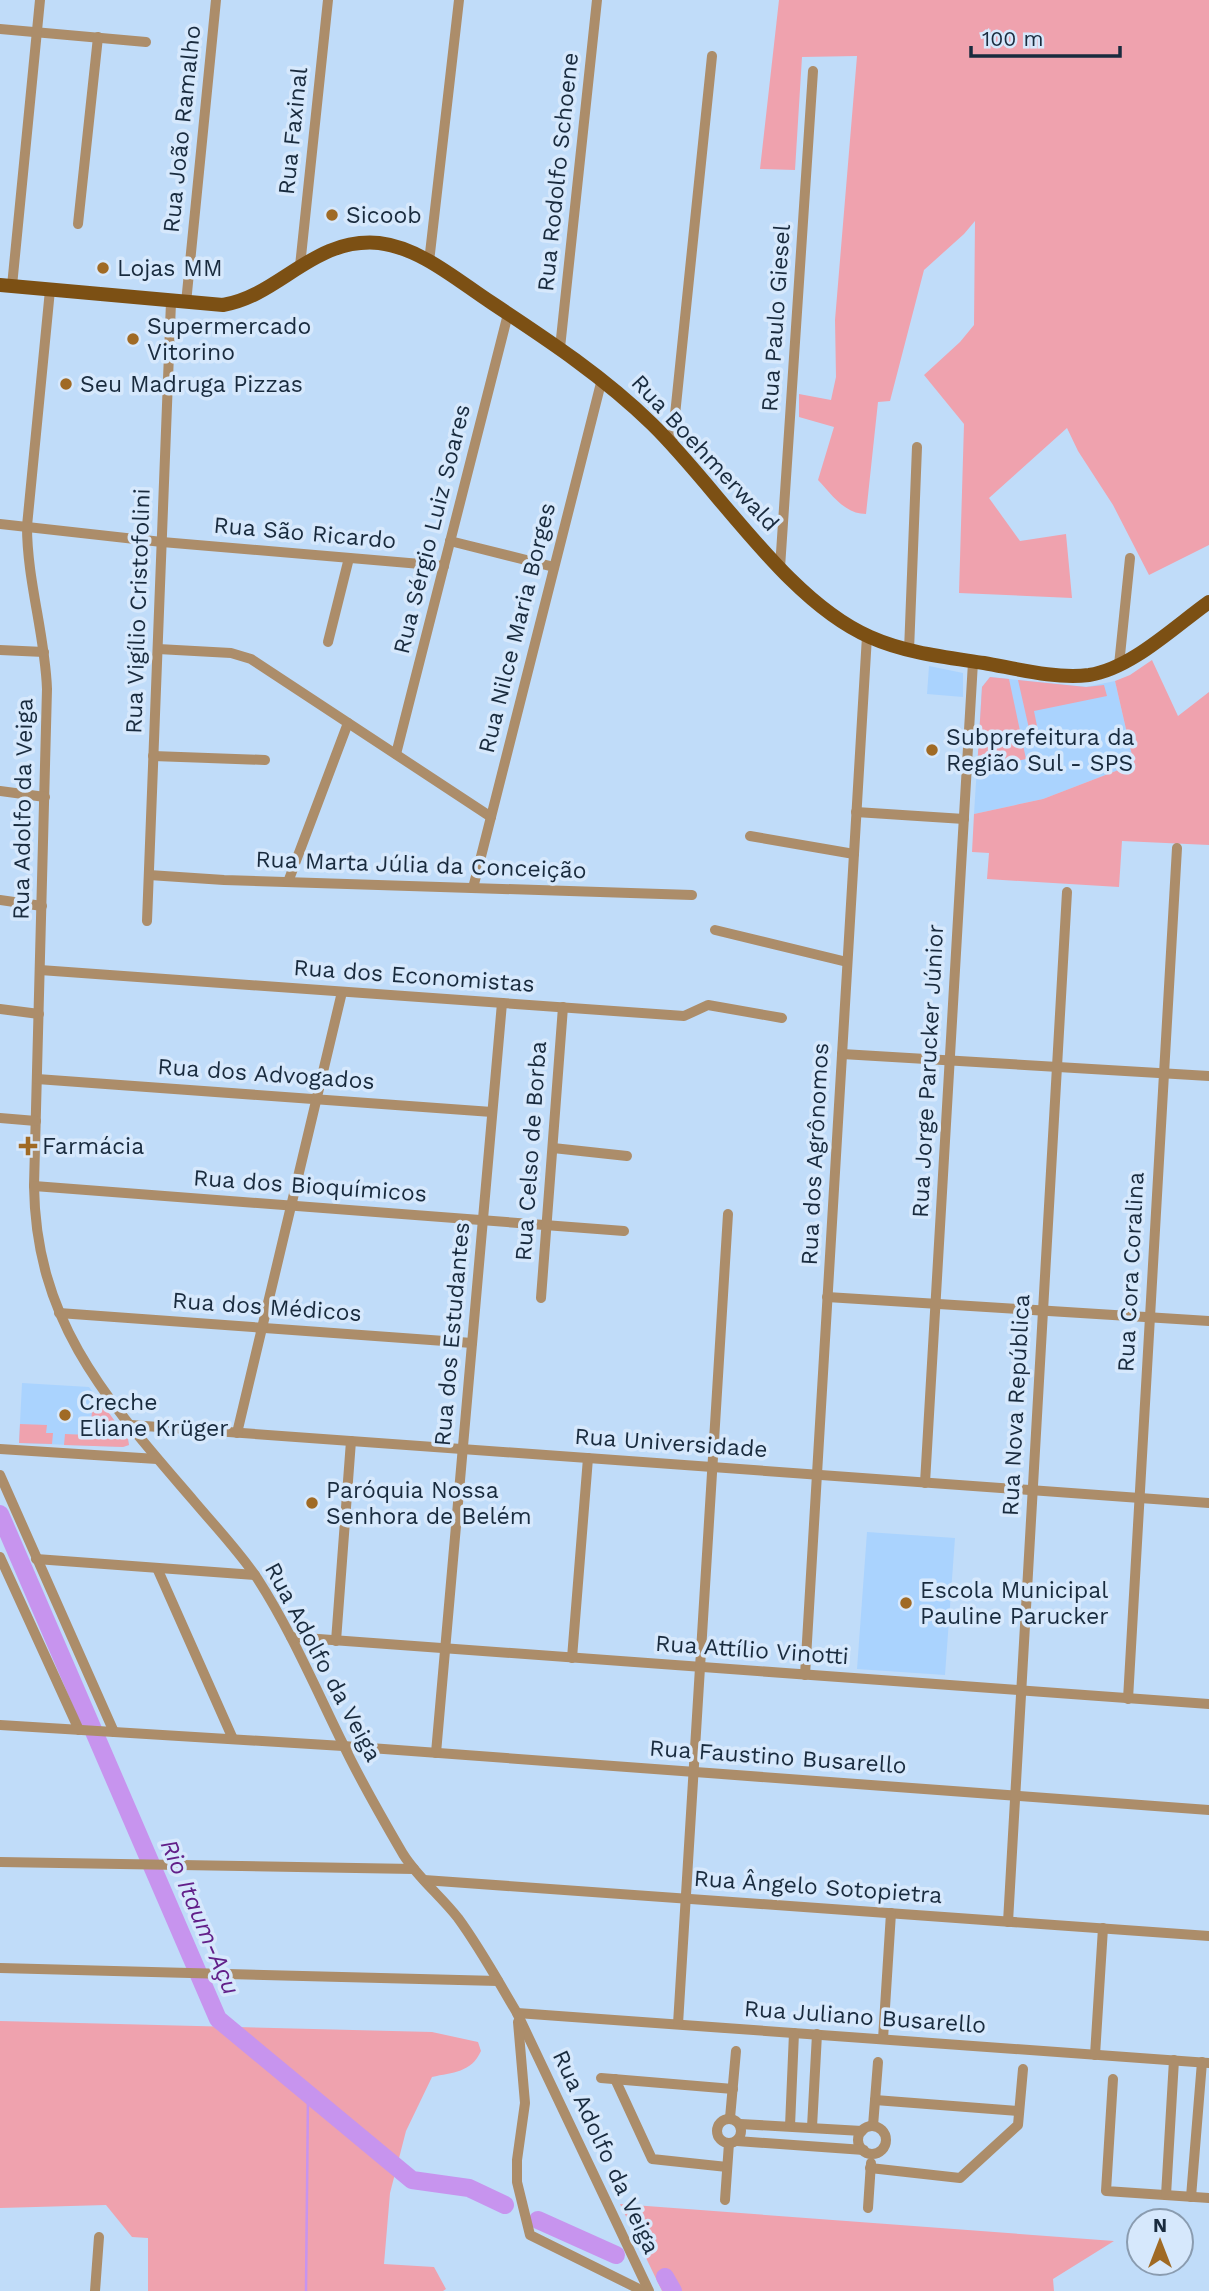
<svg xmlns="http://www.w3.org/2000/svg" width="1209" height="2291" font-family="'Work Sans',sans-serif">
<style>
.built{fill:#aad3fe}
.green{fill:#efa2ae}
.lines{fill:none;stroke-linecap:round;stroke-linejoin:round}
.stream{stroke:#c794ee;stroke-width:2.5}
.river{stroke:#c794ee;stroke-width:18}
.minor{stroke:#ac8d6a;stroke-width:10}
.major{stroke:#7c5014;stroke-width:14}
.poi-dot{fill:#a06a24;stroke:#d6e8fc;stroke-width:2.5}
.labels{text-anchor:middle;dominant-baseline:central;stroke-width:7;stroke-linejoin:round;paint-order:stroke}
.street-label{font-size:23px;fill:#192b3e;stroke:#d6e8fc}
.poi-label{font-size:23px;fill:#192b3e;stroke:#d6e8fc;text-anchor:start}
.water-label{font-size:24px;font-style:italic;fill:#622089;stroke:#d6e8fc}
</style>
<rect width="100%" height="100%" fill="#c0dcf9"/>
<g class="built">
<path d="M929,666L963,673V697L927,694Z"/>
<path d="M990,677L1086,687L1115,681L1134,764L1043,799L974,814L982,687Z"/>
<path d="M22,1383L89,1387L128,1439L129,1445L123,1447L19,1443Z"/>
<path d="M867,1532L955,1538L945,1675L857,1669Z"/>
</g>
<g class="green">
<path d="M779,0H1209V545L1149,575L1113,505L1078,451L1067,428L989,498L1020,541L1066,534L1072,598L959,593L964,424L924,375L960,342L974,325L975,221L964,234L924,270L890,401L878,402L866,514C845,514 832,495 818,480L834,427L799,417V394L831,400L836,377L835,320L857,56L802,57L795,170L760,169Z"/>
<path d="M1152,660L1178,716L1209,692V845L1122,841L1119,887L987,879L989,853L972,852L974,814L1043,799L1134,764L1115,681L1130,675Z"/>
<path d="M990,677L1009,679L1026,759L977,770L982,687Z"/>
<path d="M1018,680L1086,687L1104,685L1107,696L1034,711L1038,731L1030,733Z"/>
<path d="M93,1405H103L128,1439L129,1445L123,1447L64,1445L65,1434L89,1435Z"/>
<path d="M20,1424L47,1425L46,1433H53L52,1444L19,1443Z"/>
<path d="M0,2021L432,2032L478,2042L481,2051C471,2073 453,2072 432,2077L406,2131L390,2193L384,2264L434,2267L446,2289L443,2291H148V2238L132,2237L106,2205L0,2208Z"/>
<path d="M620,2204L1114,2241L1053,2279L1054,2291H662Z"/>
</g>
<g class="lines">
<path class="stream" d="M306,2291L308,2094"/>
<g class="river">
<path d="M0,1514L218,2019L412,2180L469,2188L505,2205"/>
<path d="M538,2220L616,2255"/>
<path d="M665,2277L673,2291"/>
</g>
<g class="minor">
<path d="M0,29L146,42"/>
<path d="M78,224L98,37"/>
<path d="M429,262L459,0"/>
<path d="M300,266L328,0"/>
<path d="M12,286L40,0"/>
<path d="M50,290L27,526C27,581 45,634 47,689L34,1186C36,1324 108,1401 193,1500C214,1525 238,1550 257,1578C290,1629 315,1687 342,1742C360,1780 382,1818 403,1854C418,1878 441,1896 458,1918C480,1948 498,1981 517,2013L649,2291"/>
<path d="M186,303L216,0"/>
<path d="M560,348L597,0"/>
<path d="M672,444L712,56"/>
<path d="M0,524L162,542L444,566"/>
<path d="M450,541L554,567"/>
<path d="M780,568L813,71"/>
<path d="M328,642L349,558"/>
<path d="M158,649L231,653L251,659L491,817"/>
<path d="M0,650L44,652"/>
<path d="M909,651L917,447"/>
<path d="M1119,665L1130,558"/>
<path d="M396,754L508,314"/>
<path d="M153,756L265,760"/>
<path d="M0,791L45,797"/>
<path d="M856,812L964,819"/>
<path d="M750,836L854,854"/>
<path d="M149,875L224,880L692,895"/>
<path d="M288,882L348,723"/>
<path d="M473,888L602,379"/>
<path d="M0,900L42,906"/>
<path d="M147,921L171,302"/>
<path d="M715,930L847,962"/>
<path d="M40,970L684,1016L708,1005L782,1018"/>
<path d="M0,1009L39,1014"/>
<path d="M842,1054L1209,1076"/>
<path d="M37,1079L492,1112"/>
<path d="M0,1118L36,1121"/>
<path d="M553,1148L627,1156"/>
<path d="M34,1186L624,1231"/>
<path d="M827,1297L1209,1321"/>
<path d="M541,1298L563,1007"/>
<path d="M59,1313L472,1343"/>
<path d="M131,1425L1209,1503"/>
<path d="M237,1433L342,992"/>
<path d="M0,1449L157,1459"/>
<path d="M0,1475L114,1732"/>
<path d="M925,1483L973,662"/>
<path d="M0,1557L79,1730"/>
<path d="M36,1559L255,1575"/>
<path d="M157,1568L233,1739"/>
<path d="M291,1637L1209,1704"/>
<path d="M336,1641L351,1441"/>
<path d="M572,1658L588,1458"/>
<path d="M805,1675L867,636"/>
<path d="M1128,1699L1177,848"/>
<path d="M0,1725L343,1746L1209,1810"/>
<path d="M436,1753L502,1003"/>
<path d="M0,1862L414,1869"/>
<path d="M424,1880L1209,1936"/>
<path d="M1008,1922L1067,892"/>
<path d="M0,1968L498,1981"/>
<path d="M517,2013L1209,2063"/>
<path d="M518,2022L525,2103L517,2160V2182L530,2235L643,2291"/>
<path d="M678,2024L728,1214"/>
<path d="M883,2039L891,1913"/>
<path d="M1095,2055L1103,1928"/>
<path d="M601,2078L733,2089"/>
<path d="M615,2079L652,2159L727,2167"/>
<path d="M1113,2079L1106,2191L1209,2198"/>
<path d="M875,2100L1019,2111"/>
<path d="M730,2118L736,2051"/>
<circle cx="729" cy="2131" r="12"/>
<path d="M740,2124L862,2131"/>
<path d="M790,2126L794,2033"/>
<path d="M873,2126L878,2062"/>
<circle cx="872" cy="2140" r="14"/>
<path d="M812,2127L817,2034"/>
<path d="M737,2141L864,2150"/>
<path d="M870,2168L960,2178L1018,2125L1023,2069"/>
<path d="M1166,2195L1174,2060"/>
<path d="M1191,2197L1202,2062"/>
<path d="M725,2200L729,2143"/>
<path d="M868,2208L871,2163"/>
<path d="M95,2291L99,2237"/>
</g>
<path class="major" d="M0,285L223,305C281,295 313,237 379,243C421,248 458,281 492,303C548,340 604,377 652,424C717,487 787,601 870,637C906,653 945,657 984,663C1018,669 1055,679 1089,675C1131,669 1175,626 1209,602"/>
</g>
<g class="poi-dot">
<circle cx="332" cy="215" r="7"/>
<circle cx="103" cy="268" r="7"/>
<circle cx="133" cy="339" r="7"/>
<circle cx="66" cy="384" r="7"/>
<circle cx="932" cy="750" r="7"/>
<path d="M24.5 1135.5h7v7h7v7h-7v7h-7v-7h-7v-7h7z"/>
<circle cx="65" cy="1415" r="7"/>
<circle cx="312" cy="1503" r="7"/>
<circle cx="906" cy="1603" r="7"/>
</g>
<g class="labels">
<g class="street-label">
<text transform="translate(182 129) rotate(-84)">Rua João Ramalho</text>
<text transform="translate(293 131) rotate(-84)">Rua Faxinal</text>
<text transform="translate(558 172) rotate(-84)">Rua Rodolfo Schoene</text>
<text transform="translate(776 318) rotate(-86)">Rua Paulo Giesel</text>
<text transform="translate(705 453) rotate(47)">Rua Boehmerwald</text>
<text transform="translate(432 529) rotate(-76)">Rua Sérgio Luiz Soares</text>
<text transform="translate(305 533) rotate(5)">Rua São Ricardo</text>
<text transform="translate(138 611) rotate(-88)">Rua Vigílio Cristofolini</text>
<text transform="translate(517 628) rotate(-76)">Rua Nilce Maria Borges</text>
<text transform="translate(23 809) rotate(-89)">Rua Adolfo da Veiga</text>
<text transform="translate(421 865) rotate(2)">Rua Marta Júlia da Conceição</text>
<text transform="translate(414 976) rotate(4)">Rua dos Economistas</text>
<text transform="translate(928 1071) rotate(-87)">Rua Jorge Parucker Júnior</text>
<text transform="translate(266 1074) rotate(4)">Rua dos Advogados</text>
<text transform="translate(531 1151) rotate(-86)">Rua Celso de Borba</text>
<text transform="translate(815 1154) rotate(-87)">Rua dos Agrônomos</text>
<text transform="translate(310 1186) rotate(4)">Rua dos Bioquímicos</text>
<text transform="translate(1131 1272) rotate(-87)">Rua Cora Coralina</text>
<text transform="translate(267 1307) rotate(4)">Rua dos Médicos</text>
<text transform="translate(452 1334) rotate(-85)">Rua dos Estudantes</text>
<text transform="translate(1016 1405) rotate(-87)">Rua Nova República</text>
<text transform="translate(671 1443) rotate(4)">Rua Universidade</text>
<text transform="translate(752 1650) rotate(4)">Rua Attílio Vinotti</text>
<text transform="translate(323 1662) rotate(62)">Rua Adolfo da Veiga</text>
<text transform="translate(778 1757) rotate(4)">Rua Faustino Busarello</text>
<text transform="translate(818 1887) rotate(4)">Rua Ângelo Sotopietra</text>
<text transform="translate(865 2017) rotate(4)">Rua Juliano Busarello</text>
<text transform="translate(606 2152) rotate(65)">Rua Adolfo da Veiga</text>
</g>
<g class="poi-label">
<text x="346" y="215">Sicoob</text>
<text x="117" y="268">Lojas MM</text>
<text x="147" y="326">Supermercado<tspan x="147" dy="26">Vitorino</tspan></text>
<text x="80" y="384">Seu Madruga Pizzas</text>
<text x="946" y="737">Subprefeitura da<tspan x="946" dy="26">Região Sul - SPS</tspan></text>
<text x="42" y="1146">Farmácia</text>
<text x="79" y="1402">Creche<tspan x="79" dy="26">Eliane Krüger</tspan></text>
<text x="326" y="1490">Paróquia Nossa<tspan x="326" dy="26">Senhora de Belém</tspan></text>
<text x="920" y="1590">Escola Municipal<tspan x="920" dy="26">Pauline Parucker</tspan></text>
</g>
<g class="water-label">
<text transform="translate(200 1917) rotate(67)">Rio Itaum-Açu</text>
</g>
</g>
<g transform="translate(1160 2242)"><circle r="33" fill="#d6e8fc" stroke="#8a9cb0" stroke-width="2"/>
<path d="M0-5L12 26L0 18L-12 26Z" fill="#a06a24"/>
<text y="-10" font-size="19" font-weight="bold" text-anchor="middle" fill="#192b3e">N</text>
</g>
<path d="M971 46v10h149v-10" fill="none" stroke="#192b3e" stroke-width="3.5"/>
<text x="982" y="46" font-size="21" fill="#192b3e" stroke="#d6e8fc" stroke-width="5" paint-order="stroke">100 m</text>
</svg>
